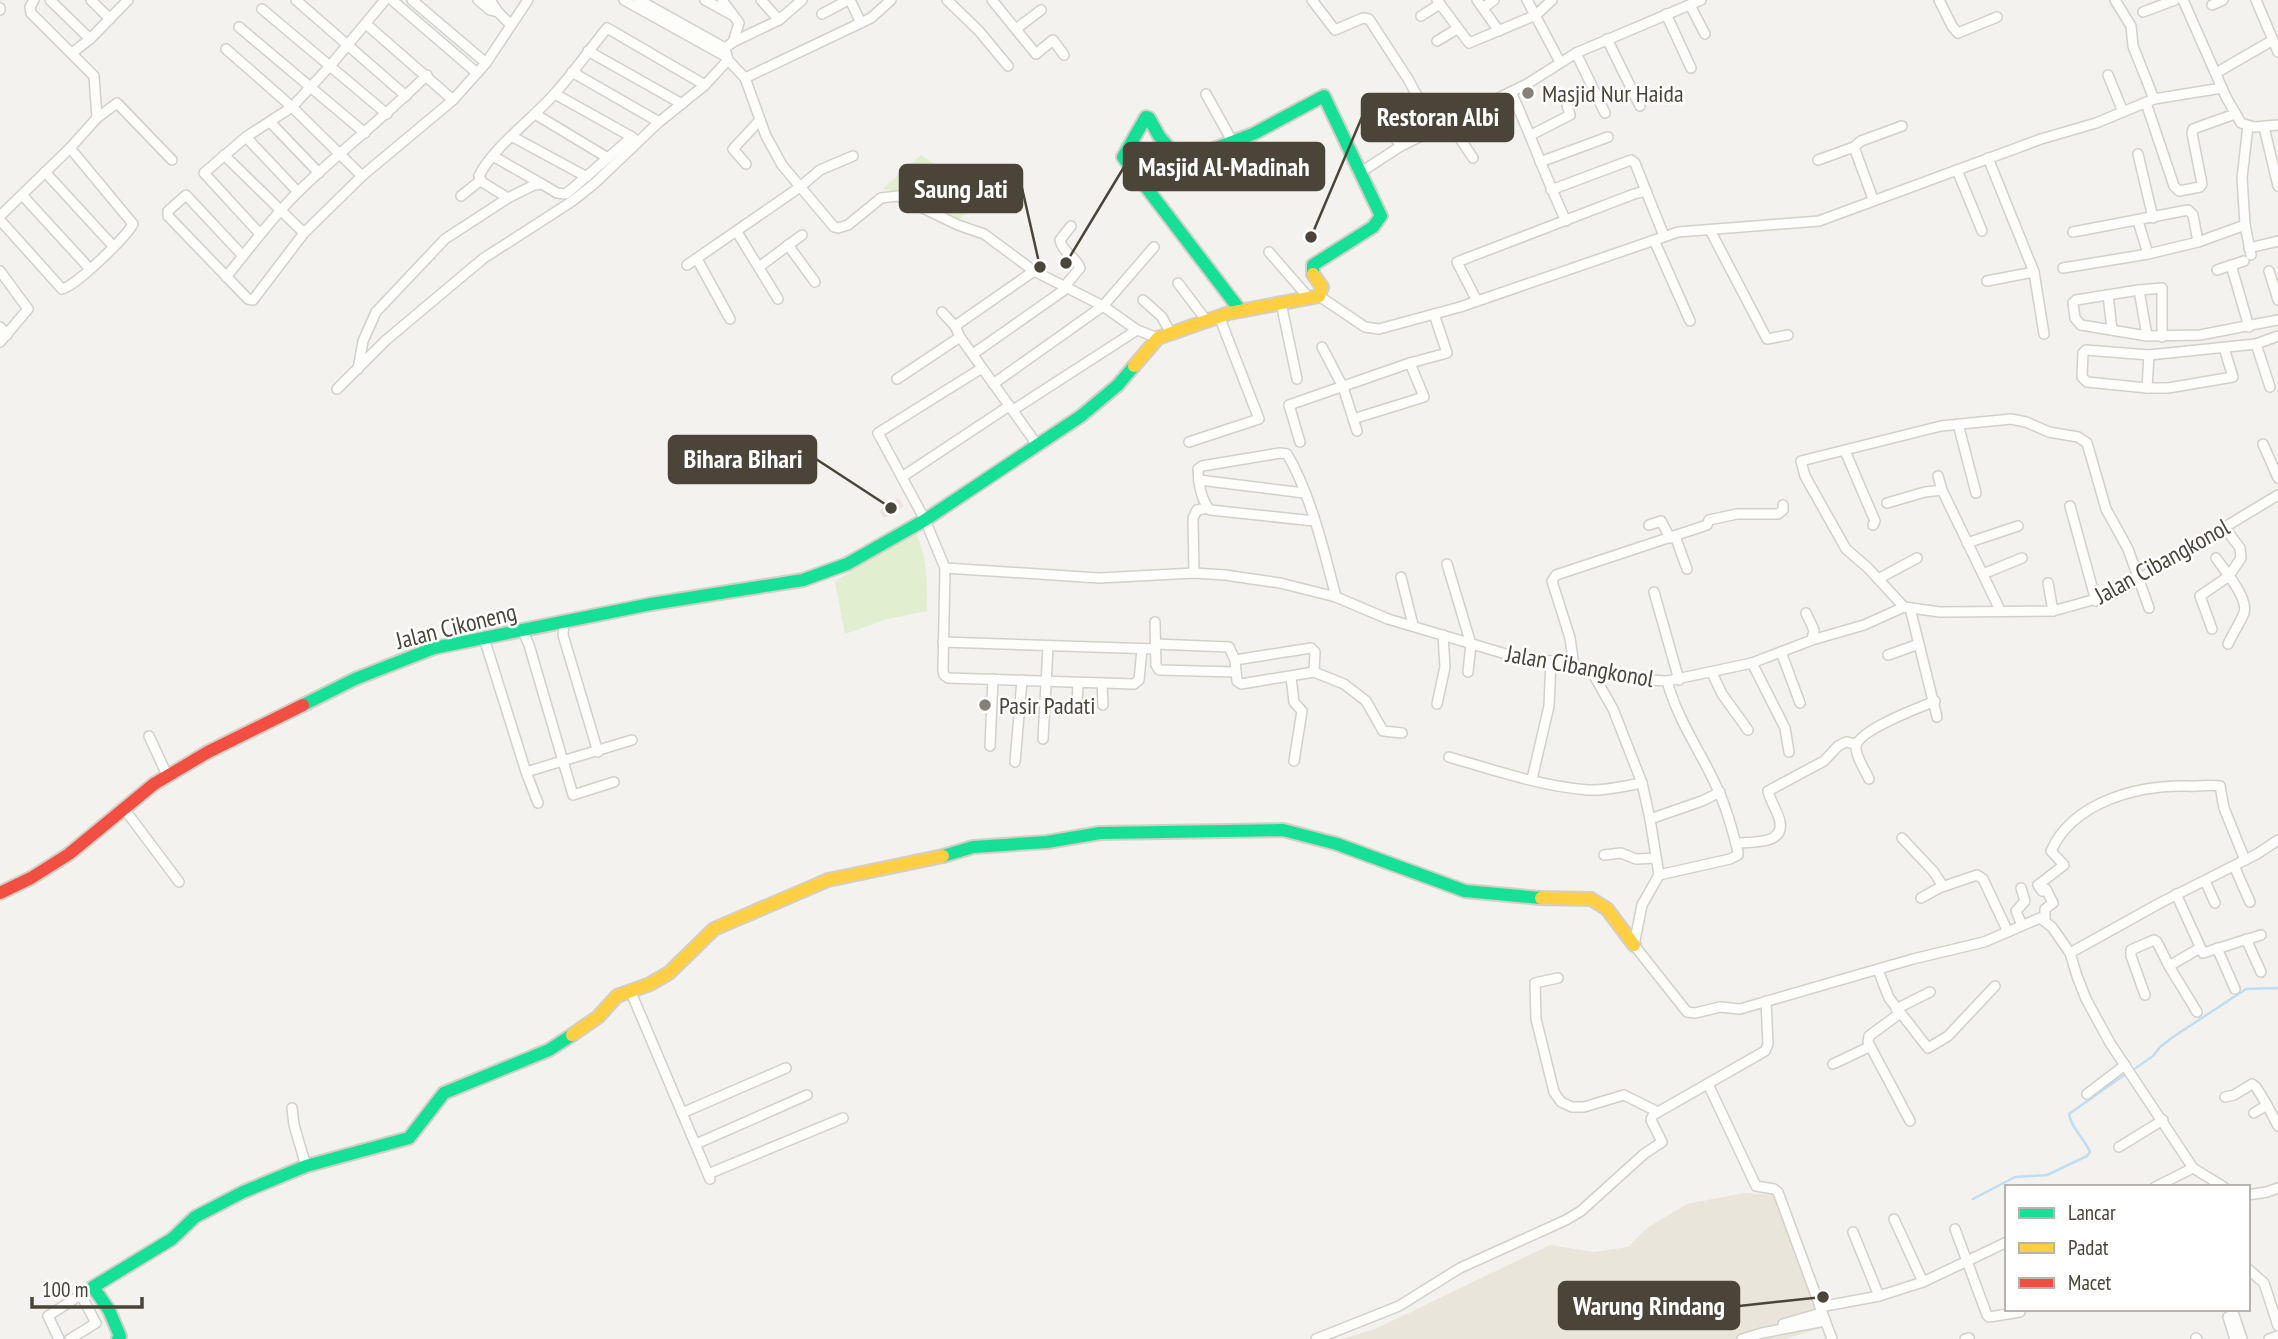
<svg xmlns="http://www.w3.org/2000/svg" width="2278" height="1339" font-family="'PT Sans Narrow',sans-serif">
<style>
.education{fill:#eae5da}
.medical{fill:#eee3df}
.green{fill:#e1eecf}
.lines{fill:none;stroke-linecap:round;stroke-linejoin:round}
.stream{stroke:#c0ddf1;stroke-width:2.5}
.street-casing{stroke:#d2d0cb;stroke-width:12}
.fast-casing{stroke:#d3cfc5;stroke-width:16}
.slow-casing{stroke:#d3cfc5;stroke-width:16}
.jam-casing{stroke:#d3cfc5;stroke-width:16}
.street{stroke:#fdfdfc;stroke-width:9}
.fast{stroke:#16e098;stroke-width:12}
.slow{stroke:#ffcf43;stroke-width:12}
.jam{stroke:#f24e42;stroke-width:12}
.poi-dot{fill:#868178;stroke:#fff;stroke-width:2.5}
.labels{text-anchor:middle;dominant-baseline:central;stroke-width:5;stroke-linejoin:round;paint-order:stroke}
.poi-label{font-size:24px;fill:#4b4439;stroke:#fff;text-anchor:start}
.street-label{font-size:24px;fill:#4b4439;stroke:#fff}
.leader{fill:none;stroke:#4b4439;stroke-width:2.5}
.callout-dot{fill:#4b4439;stroke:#fff;stroke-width:2.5}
.callout{fill:#4b4439;stroke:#4b4439;stroke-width:2.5}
.callout-label{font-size:26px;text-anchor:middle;font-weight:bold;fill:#fff}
</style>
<rect width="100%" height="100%" fill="#f4f2ee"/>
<path class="education" d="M1744,1193L1777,1195L1824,1327L1785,1339H1342L1375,1329L1550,1245L1594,1252L1628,1247L1647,1228L1687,1204Z"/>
<path class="medical" d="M898,498L904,506L884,518L879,511Z"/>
<g class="green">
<path d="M921,155L983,196L959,220C932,212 911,195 883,189Z"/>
<path d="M914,528C927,556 928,581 927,611L884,620L845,634L835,582Z"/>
</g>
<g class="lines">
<g class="stream">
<path d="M2133,1070L2153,1056L2160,1047L2173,1037L2246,989L2278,988"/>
<path d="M1973,1199L2015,1177L2047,1175L2087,1156L2090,1152C2084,1138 2071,1128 2069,1114L2127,1073"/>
</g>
<defs>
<g id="street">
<path d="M50,0L90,39"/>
<path d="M91,0L110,19"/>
<path d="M296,0L406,96"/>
<path d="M392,0L477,73"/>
<path d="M412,0L486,63"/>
<path d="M478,0L490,10L498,12"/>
<path d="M490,0L498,12L511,25"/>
<path d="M624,0L725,56"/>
<path d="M639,0L725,48L728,60L745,78L766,136L782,165L834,227L838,228L848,225L881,198L898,196L958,225L984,234L1034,271L1103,306L1137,330L1158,338"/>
<path d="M705,0L732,15"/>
<path d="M722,0L739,23L733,42"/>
<path d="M761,0L779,20"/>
<path d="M850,0L861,23"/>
<path d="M947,0L979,31L1008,66"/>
<path d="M992,0L1036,54L1053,40L1064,55"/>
<path d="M1312,0L1335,30L1363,18L1369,19L1408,79L1435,129"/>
<path d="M1437,0L1469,43L1536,15L1552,0"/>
<path d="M1477,0L1499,31"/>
<path d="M1527,0L1560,62"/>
<path d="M1939,0L1952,26L1958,33L1997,17"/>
<path d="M2115,0L2131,26L2133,46L2154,99"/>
<path d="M2183,0L2226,97L2241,123L2254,127L2278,125"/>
<path d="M2256,0L2278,52"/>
<path d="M1690,5L1705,34"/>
<path d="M2212,5L2223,0"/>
<path d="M0,8V10"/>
<path d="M1483,8L1494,0"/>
<path d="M262,9L387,114"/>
<path d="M2143,12L2175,0"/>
<path d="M822,14L848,0"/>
<path d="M1666,14L1691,68"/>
<path d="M1421,16L1440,4"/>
<path d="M366,24L453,100"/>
<path d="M239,27L365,133"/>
<path d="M1016,29L1041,10"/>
<path d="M1607,39L1640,106"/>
<path d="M1437,41L1457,29"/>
<path d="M226,49L292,107L362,176"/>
<path d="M588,51L682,104"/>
<path d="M720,52L733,42L779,20L802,0"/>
<path d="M72,53L90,39L128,0"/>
<path d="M1576,53L1605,113"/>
<path d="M572,72L659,122"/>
<path d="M2216,73L2273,40"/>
<path d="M2108,75L2123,112"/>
<path d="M745,78L871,18L891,0"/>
<path d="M1511,92C1531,135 1546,179 1566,221"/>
<path d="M555,94L632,137"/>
<path d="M1206,94L1232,141"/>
<path d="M2146,103L2174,186L2179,191L2200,187L2202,184L2192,133L2193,129L2235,114"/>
<path d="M535,114L608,158"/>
<path d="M1378,114L1401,146"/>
<path d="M97,118L117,103L172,160"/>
<path d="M270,122L319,173"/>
<path d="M1449,122L1473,158"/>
<path d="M2248,126L2242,178L2245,225L2251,255"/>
<path d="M2264,127L2278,186"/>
<path d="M1531,135L1570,115L1567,105"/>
<path d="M246,137L298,192"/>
<path d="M513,137L587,177"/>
<path d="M2138,154L2153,218"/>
<path d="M224,155L304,233"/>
<path d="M493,156L540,183"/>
<path d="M1988,158L2034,272L2044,334"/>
<path d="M1818,160L1854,147"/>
<path d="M1540,162L1608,137"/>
<path d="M746,164L733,149L760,120"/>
<path d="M1957,170L1982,231"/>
<path d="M45,172L113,246"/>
<path d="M1361,172L1401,146L1527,84L1576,53L1701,0"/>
<path d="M1142,179L1170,151"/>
<path d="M1551,190L1631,160L1635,163L1646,191"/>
<path d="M23,196L90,269"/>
<path d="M461,196L481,180"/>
<path d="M508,198L482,182L479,176C492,148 535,117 556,92C574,72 590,49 607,28L705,85"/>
<path d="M1873,199L1854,147L1861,141L1902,126"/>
<path d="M0,216L70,148L97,118L94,76L31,13L30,7L34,0"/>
<path d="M0,220L62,289C77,285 125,238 133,224L70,148"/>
<path d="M2138,221L2148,254"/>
<path d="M1710,230L1767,339L1788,335"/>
<path d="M737,232L778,299"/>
<path d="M2073,232L2188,210L2193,215L2198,242"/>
<path d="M260,234L204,173L246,137L292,107L330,66L385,0"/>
<path d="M1654,240L1690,321"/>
<path d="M788,245L815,282"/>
<path d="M2249,248L2278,241"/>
<path d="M1269,252L1309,298"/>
<path d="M243,256L186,195L168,211V216L248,299L253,300L304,233L362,176L453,100L486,63L528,0"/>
<path d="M697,259L730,319"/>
<path d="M687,265L800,187L820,170L853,156"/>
<path d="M2231,265L2249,327"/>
<path d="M759,267L802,235"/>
<path d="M2063,268L2148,254L2198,242L2245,225"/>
<path d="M2217,270L2244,261"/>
<path d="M0,271L28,309L0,342"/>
<path d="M2269,271L2278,300"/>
<path d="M226,277C250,248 272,217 299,191C340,151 386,116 427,75"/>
<path d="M1987,281L2034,272"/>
<path d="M1178,283L1206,320"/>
<path d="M1064,287L1080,268C1076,257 1062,252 1060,240L1071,226"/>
<path d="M2139,290L2162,288V337"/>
<path d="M2108,295L2112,330"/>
<path d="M1319,296L1365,327L1379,329L1460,307L1678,232L1819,221L2041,139L2096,123L2154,99L2222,88"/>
<path d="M1143,300L1162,317L1171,334"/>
<path d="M1477,301L1457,262L1634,194L1646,191L1664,236"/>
<path d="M1281,303L1297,379"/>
<path d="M942,312L955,326L960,337L1038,446"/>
<path d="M955,326L1034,271"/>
<path d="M0,327L7,335"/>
<path d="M2147,336L2139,290L2076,300L2073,303L2075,318L2081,325L2147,336L2200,335L2278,320"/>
<path d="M2256,344L2270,387"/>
<path d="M1322,347L1343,387L1357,431"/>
<path d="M973,354L1067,288"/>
<path d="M2149,355L2147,388H2168L2233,377L2224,348"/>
<path d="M982,368L878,433L925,520L945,568L1099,578L1194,573L1225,575L1280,583L1336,597L1388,619L1516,657L1551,661L1631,679L1667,681L1752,663L1812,640L1864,625L1904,607L1940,612L2053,611L2114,594L2278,495"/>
<path d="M358,369L363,341L376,312L445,239L508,198L534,185L542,184L557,193L566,194L632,137L638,142"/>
<path d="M897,379L960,337"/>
<path d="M993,384L1103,306L1154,247"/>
<path d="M2147,388L2087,382L2082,377L2083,353L2086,350L2149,355L2256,344L2278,336"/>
<path d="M337,389L385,341L460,278L484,258L571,202L594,184L659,122L705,85L728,60"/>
<path d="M1013,410L1137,330"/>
<path d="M1353,419L1424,397L1410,363"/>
<path d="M1958,424L1976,493"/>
<path d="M1189,442L1259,419L1219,316"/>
<path d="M1300,442L1289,405L1410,363L1447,353L1434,314"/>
<path d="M2263,444L2278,478"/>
<path d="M1845,451L1875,521L1873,525"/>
<path d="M1938,476L1942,490"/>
<path d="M902,477L1009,406"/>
<path d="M1199,480L1304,493"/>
<path d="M1887,503L1925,492L1942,490L2000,610"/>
<path d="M2070,506L2096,601"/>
<path d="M1314,521L1210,510C1201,500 1198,482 1198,469L1202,466L1280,453L1287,454C1310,492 1325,554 1336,597"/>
<path d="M1649,525L1661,521L1670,538"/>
<path d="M1675,536L1687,569"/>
<path d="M1967,543L2018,526"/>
<path d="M2216,558C2224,570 2249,598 2244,613C2240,623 2233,633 2228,644"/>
<path d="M1447,564L1471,644L1468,672"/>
<path d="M945,568L943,670L944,675L948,678L1134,684L1139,680L1142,649"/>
<path d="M1194,573L1193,518L1197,510L1208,508"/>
<path d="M1983,574L2022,558"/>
<path d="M1401,577L1413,625"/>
<path d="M1878,579L1917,558"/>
<path d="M2048,583L2053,611"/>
<path d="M1654,592L1679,680"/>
<path d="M1904,607L1868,568L1846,549L1805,476L1801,461L1941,426L2011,419L2026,422L2049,432L2078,437L2087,443L2106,509L2128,549L2149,608"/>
<path d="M1910,608L1937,717"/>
<path d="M1806,613L1814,630L1812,640"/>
<path d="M1155,622L1156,665L1159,670L1236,672"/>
<path d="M564,623L563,635L598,752"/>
<path d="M2212,629L2200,596L2229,576L2241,558L2240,548L2225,528"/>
<path d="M523,631L529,645L573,795L614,782"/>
<path d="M484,638L526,772L538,803"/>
<path d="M943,642L1155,649"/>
<path d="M1155,644L1229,647L1235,660L1237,681L1241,684L1314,672L1344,684L1366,701L1383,731L1402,733"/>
<path d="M1781,652L1800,703"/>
<path d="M1888,655L1919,644"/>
<path d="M1235,660L1311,648L1315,652L1314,672"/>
<path d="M1752,663L1785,728L1789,752"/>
<path d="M1574,666L1570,638L1552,581L1556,575L1707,525L1709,520L1737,514H1778L1783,510V505"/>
<path d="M1592,672L1613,709L1642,783L1650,819L1659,875L1642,905L1634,945L1687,1012L1695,1013L1720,1007L1740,1009L1913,959L1984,942L2040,918L2052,927L2070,953L2077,976L2086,999L2110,1043L2193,1168L2224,1187"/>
<path d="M1712,673L1722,694L1748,730"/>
<path d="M1291,677L1294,702L1302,711L1294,761"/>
<path d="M1102,683L1103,705"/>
<path d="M1437,704L1445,667L1443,635"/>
<path d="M1077,707L1078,683"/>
<path d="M149,736L168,777"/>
<path d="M1043,739L1048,647"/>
<path d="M990,746L993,679"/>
<path d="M1449,757C1493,770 1541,786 1588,790C1606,791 1624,786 1642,783"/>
<path d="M1015,762L1022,680"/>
<path d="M526,772L632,740"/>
<path d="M1532,779L1549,706L1551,661"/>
<path d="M1869,779C1865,770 1856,757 1856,748C1855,731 1921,707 1935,701"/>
<path d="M125,810L179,882"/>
<path d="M1650,819L1702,801L1720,792"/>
<path d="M1902,838L1933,871L1943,886"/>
<path d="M1736,843C1751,842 1784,845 1780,822C1778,811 1770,801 1768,791L1824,761L1838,746L1846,742L1856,744"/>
<path d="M1604,855L1621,853L1636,859L1656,858"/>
<path d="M2234,866L2250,902"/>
<path d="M1659,875L1730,859L1738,855V852C1733,832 1727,809 1718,790C1701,751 1679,724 1667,681"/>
<path d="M2205,881L2215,903"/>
<path d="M2021,888L2025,901L2016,911L2022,925"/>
<path d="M2176,894L2203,953L2261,935"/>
<path d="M1921,898L1939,888L1977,875L1983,879L2008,932"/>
<path d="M2045,921V909L2053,903L2046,889L2042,891L2038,885L2064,865L2051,851C2073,802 2137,785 2187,786C2198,787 2209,784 2220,786L2224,808L2245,860"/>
<path d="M2246,939L2261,972"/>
<path d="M2217,948L2235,989"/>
<path d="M2070,953L2160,903L2257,854L2278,840"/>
<path d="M2169,966L2197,1012"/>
<path d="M1878,970L1889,998L1928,1048L1948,1036L1995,986"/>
<path d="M1558,978L1535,983L1536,1019L1554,1092L1561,1102L1572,1107H1584L1624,1095L1658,1112"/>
<path d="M630,990L710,1179"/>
<path d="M2145,995L2131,956V950L2154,940L2157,942L2169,966L2200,948"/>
<path d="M1896,1009L1930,992"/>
<path d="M1899,1014L1869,1036L1868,1042L1910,1121"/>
<path d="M1833,1064L1869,1047"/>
<path d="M1708,1084L1756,1186L1774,1189L1778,1192L1832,1339"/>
<path d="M2087,1094L2125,1065"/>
<path d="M2225,1097L2234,1095L2252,1084L2256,1087L2267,1105"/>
<path d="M292,1108L294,1125L306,1166"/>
<path d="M682,1113L786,1068"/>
<path d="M2254,1113L2267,1105L2278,1126"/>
<path d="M696,1144L807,1095"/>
<path d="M2119,1147L2163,1120"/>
<path d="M708,1174L843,1118"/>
<path d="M2155,1187L2193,1168"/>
<path d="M2248,1195L2267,1192L2278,1188"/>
<path d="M1894,1219L1923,1282"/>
<path d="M1955,1229L1987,1315L1989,1317L2020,1312"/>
<path d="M1853,1232L1879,1296"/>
<path d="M2248,1269L2264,1283L2278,1326"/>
<path d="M1820,1307L1879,1296L1923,1282L2007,1242"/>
<path d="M1783,1324L1821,1313"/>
<path d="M2196,1338L2197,1339"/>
<path d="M59,1339L48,1316L93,1287"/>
<path d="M70,1339L96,1323L81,1295"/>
<path d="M1316,1339L1399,1306L1460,1268L1566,1220L1581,1211L1644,1154L1662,1142L1651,1120L1653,1115L1765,1051L1768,1044L1766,1001"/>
<path d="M1742,1339L1762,1333L1825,1321"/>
<path d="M1965,1339L1969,1338"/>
<path d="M2235,1339L2228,1317L2234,1315L2242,1339"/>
<path d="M2269,1339L2278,1336"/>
</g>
<g id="fast">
<path d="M1240,310L1123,157L1146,117L1149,118L1159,136L1185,167L1216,148L1253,134L1324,96L1381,216L1373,227L1313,265V274"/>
<path d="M303,705L355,679L434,648L651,604L803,580L847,564L925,520L1081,416L1118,385L1134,366"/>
<path d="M943,856L973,847L1047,842L1100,833L1283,830L1337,844L1465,891L1541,898"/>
<path d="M118,1339L120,1336L109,1310L93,1287L172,1239L195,1217L243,1192L306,1166L409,1138L444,1093L549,1050L572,1035"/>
</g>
<g id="slow">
<path d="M1134,366L1158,338L1229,313L1319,296L1322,287L1313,274"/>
<path d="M1541,898L1591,899L1607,909L1634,945"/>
<path d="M572,1035L598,1017L617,996L650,984L669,973L714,929L828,880L943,856"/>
</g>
<path id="jam" d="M0,893L31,878L69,854L154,784L208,752L303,705"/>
</defs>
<use href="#street" class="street-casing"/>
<use href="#fast" class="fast-casing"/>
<use href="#slow" class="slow-casing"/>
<use href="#jam" class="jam-casing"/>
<use href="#street" class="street"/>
<use href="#fast" class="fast"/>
<use href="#slow" class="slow"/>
<use href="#jam" class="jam"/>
</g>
<g class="poi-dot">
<circle cx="1528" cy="93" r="7"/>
<circle cx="985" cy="705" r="7"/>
</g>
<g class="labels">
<g class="poi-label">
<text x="1542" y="93">Masjid Nur Haida</text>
<text x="999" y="705">Pasir Padati</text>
</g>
<g class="street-label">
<text transform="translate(2162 561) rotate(-29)">Jalan Cibangkonol</text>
<text transform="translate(456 626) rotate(-14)">Jalan Cikoneng</text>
<text transform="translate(1580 666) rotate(10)">Jalan Cibangkonol</text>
</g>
</g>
<path class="leader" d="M1311 237L1362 117M1066 263L1124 167M1040 267L1022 188M891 508L816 459M1823 1297L1739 1306"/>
<g class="callout-dot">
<circle cx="1311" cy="237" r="7"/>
<circle cx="1066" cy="263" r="7"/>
<circle cx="1040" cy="267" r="7"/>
<circle cx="891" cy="508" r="7"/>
<circle cx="1823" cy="1297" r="7"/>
</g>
<g class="callout">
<rect x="1362" y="94" width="151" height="47" rx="7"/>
<rect x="1124" y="143" width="200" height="47" rx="7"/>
<rect x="900" y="165" width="122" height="47" rx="7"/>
<rect x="669" y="436" width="147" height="47" rx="7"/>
<rect x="1559" y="1282" width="180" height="47" rx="7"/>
</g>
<g class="callout-label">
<text x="1438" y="126">Restoran Albi</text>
<text x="1224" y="176">Masjid Al-Madinah</text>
<text x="961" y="198">Saung Jati</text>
<text x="743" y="468">Bihara Bihari</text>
<text x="1649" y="1315">Warung Rindang</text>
</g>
<rect x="2005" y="1185" width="245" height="126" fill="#ffffff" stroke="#b7b4b0" stroke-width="2"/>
<rect x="2019" y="1208" width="35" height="10" fill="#16e098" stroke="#b7b4b0" stroke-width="2"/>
<text x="2068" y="1220" font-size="21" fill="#4b4439">Lancar</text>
<rect x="2019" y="1243" width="35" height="10" fill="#ffcf43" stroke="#b7b4b0" stroke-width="2"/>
<text x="2068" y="1255" font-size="21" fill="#4b4439">Padat</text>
<rect x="2019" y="1278" width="35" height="10" fill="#f24e42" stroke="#b7b4b0" stroke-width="2"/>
<text x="2068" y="1290" font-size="21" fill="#4b4439">Macet</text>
<path d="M32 1297v10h110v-10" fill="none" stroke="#4b4439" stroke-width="3.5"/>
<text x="42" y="1297" font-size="21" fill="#4b4439" stroke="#ffffff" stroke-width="5" paint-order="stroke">100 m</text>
</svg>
